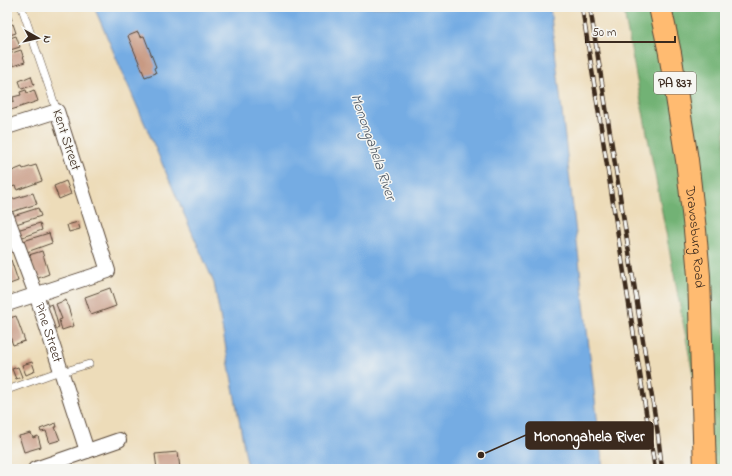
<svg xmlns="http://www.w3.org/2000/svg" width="732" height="476" font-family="'Indie Flower',sans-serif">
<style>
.forest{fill:#72b274;stroke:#566e49}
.water{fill:#75ace3;stroke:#586b80}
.building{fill:#c89a83}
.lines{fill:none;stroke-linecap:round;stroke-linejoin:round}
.lane-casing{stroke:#564535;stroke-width:8}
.street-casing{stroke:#564535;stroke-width:16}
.primary-casing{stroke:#564535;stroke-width:24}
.lane{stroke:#fff;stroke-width:7}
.street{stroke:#fff;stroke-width:14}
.primary{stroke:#ffbb71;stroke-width:22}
.rail-casing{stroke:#3b2a1e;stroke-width:4.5}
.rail{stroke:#f6f6f2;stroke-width:3;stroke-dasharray:9;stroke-linecap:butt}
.labels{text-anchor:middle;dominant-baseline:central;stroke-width:3;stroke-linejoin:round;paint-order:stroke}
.shield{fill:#f6f6f2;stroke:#73675e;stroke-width:1}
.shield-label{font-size:13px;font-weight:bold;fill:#3b2a1e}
.street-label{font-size:14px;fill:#3b2a1e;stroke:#f6f6f2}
.water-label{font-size:15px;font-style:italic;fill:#4f5863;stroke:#f6f6f2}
.leader{fill:none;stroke:#3b2a1e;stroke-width:1.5}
.callout-dot{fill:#3b2a1e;stroke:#f6f6f2;stroke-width:1.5}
.callout{fill:#3b2a1e;stroke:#3b2a1e;stroke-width:1.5}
.callout-label{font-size:15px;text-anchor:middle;font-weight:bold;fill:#fff}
</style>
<rect width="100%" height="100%" fill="#f6f6f2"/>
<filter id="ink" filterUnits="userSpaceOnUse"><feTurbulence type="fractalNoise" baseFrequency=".025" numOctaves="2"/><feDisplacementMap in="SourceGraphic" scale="8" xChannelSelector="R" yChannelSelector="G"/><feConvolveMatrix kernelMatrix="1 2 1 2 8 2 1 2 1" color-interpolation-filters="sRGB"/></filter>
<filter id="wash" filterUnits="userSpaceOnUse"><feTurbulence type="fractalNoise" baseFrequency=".012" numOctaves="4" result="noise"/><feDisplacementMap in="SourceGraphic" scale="16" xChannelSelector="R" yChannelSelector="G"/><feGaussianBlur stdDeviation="0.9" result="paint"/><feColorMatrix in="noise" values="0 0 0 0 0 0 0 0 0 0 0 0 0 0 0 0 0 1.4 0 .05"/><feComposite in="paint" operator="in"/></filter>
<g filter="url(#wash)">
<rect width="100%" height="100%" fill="#eddcb9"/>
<path class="forest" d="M623,7H725V469H711Z"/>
<path class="water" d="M94,7H550L603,469H248L214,283Z"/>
<g id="blocks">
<g class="building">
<path d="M7,7L12,20L7,22Z"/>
<path d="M13,24L16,33L7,36V26Z"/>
<path d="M138,32L140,37L144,36L156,67L154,68L156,73L145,77L128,36Z"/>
<path d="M16,36L20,47L7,51V39Z"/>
<path d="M21,50L25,62L13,66L9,54Z"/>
<path d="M31,76L34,85L22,89L19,81Z"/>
<path d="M26,90L27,93L34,90L38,101L11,110L9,103L14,101L13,97L21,95L20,92Z"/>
<path d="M36,165L42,181L17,190L15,186L8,188L7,185V173L22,167L23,169Z"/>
<path d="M66,181L71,194L59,199L54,186Z"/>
<path d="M33,193L37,204L11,212L7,201Z"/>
<path d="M38,208L41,216L16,224L13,216Z"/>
<path d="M78,222L80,229L69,232L67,225Z"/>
<path d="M40,223L42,230L20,238L17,230Z"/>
<path d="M49,233L52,243L24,253L20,242Z"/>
<path d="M42,251L49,274L36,279L29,255Z"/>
<path d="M11,260L18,281L7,285V262Z"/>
<path d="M110,288L116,306L91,315L85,297Z"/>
<path d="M66,300L74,326L62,330L59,320L62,319L56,304Z"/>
<path d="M52,304L59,328L52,331L43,307Z"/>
<path d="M16,316L25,341L13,345L7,328V319Z"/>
<path d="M32,362L35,371L26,375L22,365Z"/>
<path d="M18,367L22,377L16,379L12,369Z"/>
<path d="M56,423L57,427H55L60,440L50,443L46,431L41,432L40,429Z"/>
<path d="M31,433L33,438L38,436L41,447L24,452L19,436Z"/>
<path d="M178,452L180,469H157L155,454Z"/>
</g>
</g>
</g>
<g filter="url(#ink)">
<use href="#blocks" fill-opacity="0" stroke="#564535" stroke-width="1"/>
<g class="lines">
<defs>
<g id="lane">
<path d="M22,8L57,111"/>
<path d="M7,390L60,371L69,370L89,364"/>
</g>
<g id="street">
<path d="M7,127L57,111L108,271L7,304"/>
<path id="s1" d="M7,217L36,294L87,451"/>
<path d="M35,469L119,440"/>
</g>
<g id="primary">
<path id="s2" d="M660,7L670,53L687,160L695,230L699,276L705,469"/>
</g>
</defs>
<use href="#lane" class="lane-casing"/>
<use href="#street" class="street-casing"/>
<use href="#primary" class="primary-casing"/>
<use href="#lane" class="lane"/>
<use href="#street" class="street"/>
<use href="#primary" class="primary"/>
<defs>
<g id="rail">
<path d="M582,7L655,469"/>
<path d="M590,7L658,435L662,469"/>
</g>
</defs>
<use href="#rail" class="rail-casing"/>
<use href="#rail" class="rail"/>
</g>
</g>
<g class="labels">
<rect class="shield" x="654" y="72" width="42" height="22" rx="3"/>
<g class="shield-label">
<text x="675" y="83">PA 837</text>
</g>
<g class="street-label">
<text transform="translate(66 140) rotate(72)">Kent Street</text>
<text stroke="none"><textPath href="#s2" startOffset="233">Dravosburg Road</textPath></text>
<text stroke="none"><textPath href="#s1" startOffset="123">Pine Street</textPath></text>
</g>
<g class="water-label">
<text transform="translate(373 147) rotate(71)">Monongahela River</text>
</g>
</g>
<path class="leader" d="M481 455L526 435"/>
<circle class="callout-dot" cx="481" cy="455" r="4"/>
<rect class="callout" x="526" y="422" width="127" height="27" rx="4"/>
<g class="callout-label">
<text x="589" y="441">Monongahela River</text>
</g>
<rect width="732" height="476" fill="none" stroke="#f6f6f2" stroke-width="24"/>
<g transform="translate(38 38) rotate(98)" stroke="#f6f6f2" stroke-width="3" paint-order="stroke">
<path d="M0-3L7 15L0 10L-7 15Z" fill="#3b2a1e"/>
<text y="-6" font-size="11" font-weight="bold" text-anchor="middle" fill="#3b2a1e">N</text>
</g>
<path d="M586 36v6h89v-6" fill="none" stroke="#3b2a1e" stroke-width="2"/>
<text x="592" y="36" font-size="12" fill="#3b2a1e" stroke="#f6f6f2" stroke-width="3" paint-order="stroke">50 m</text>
</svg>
